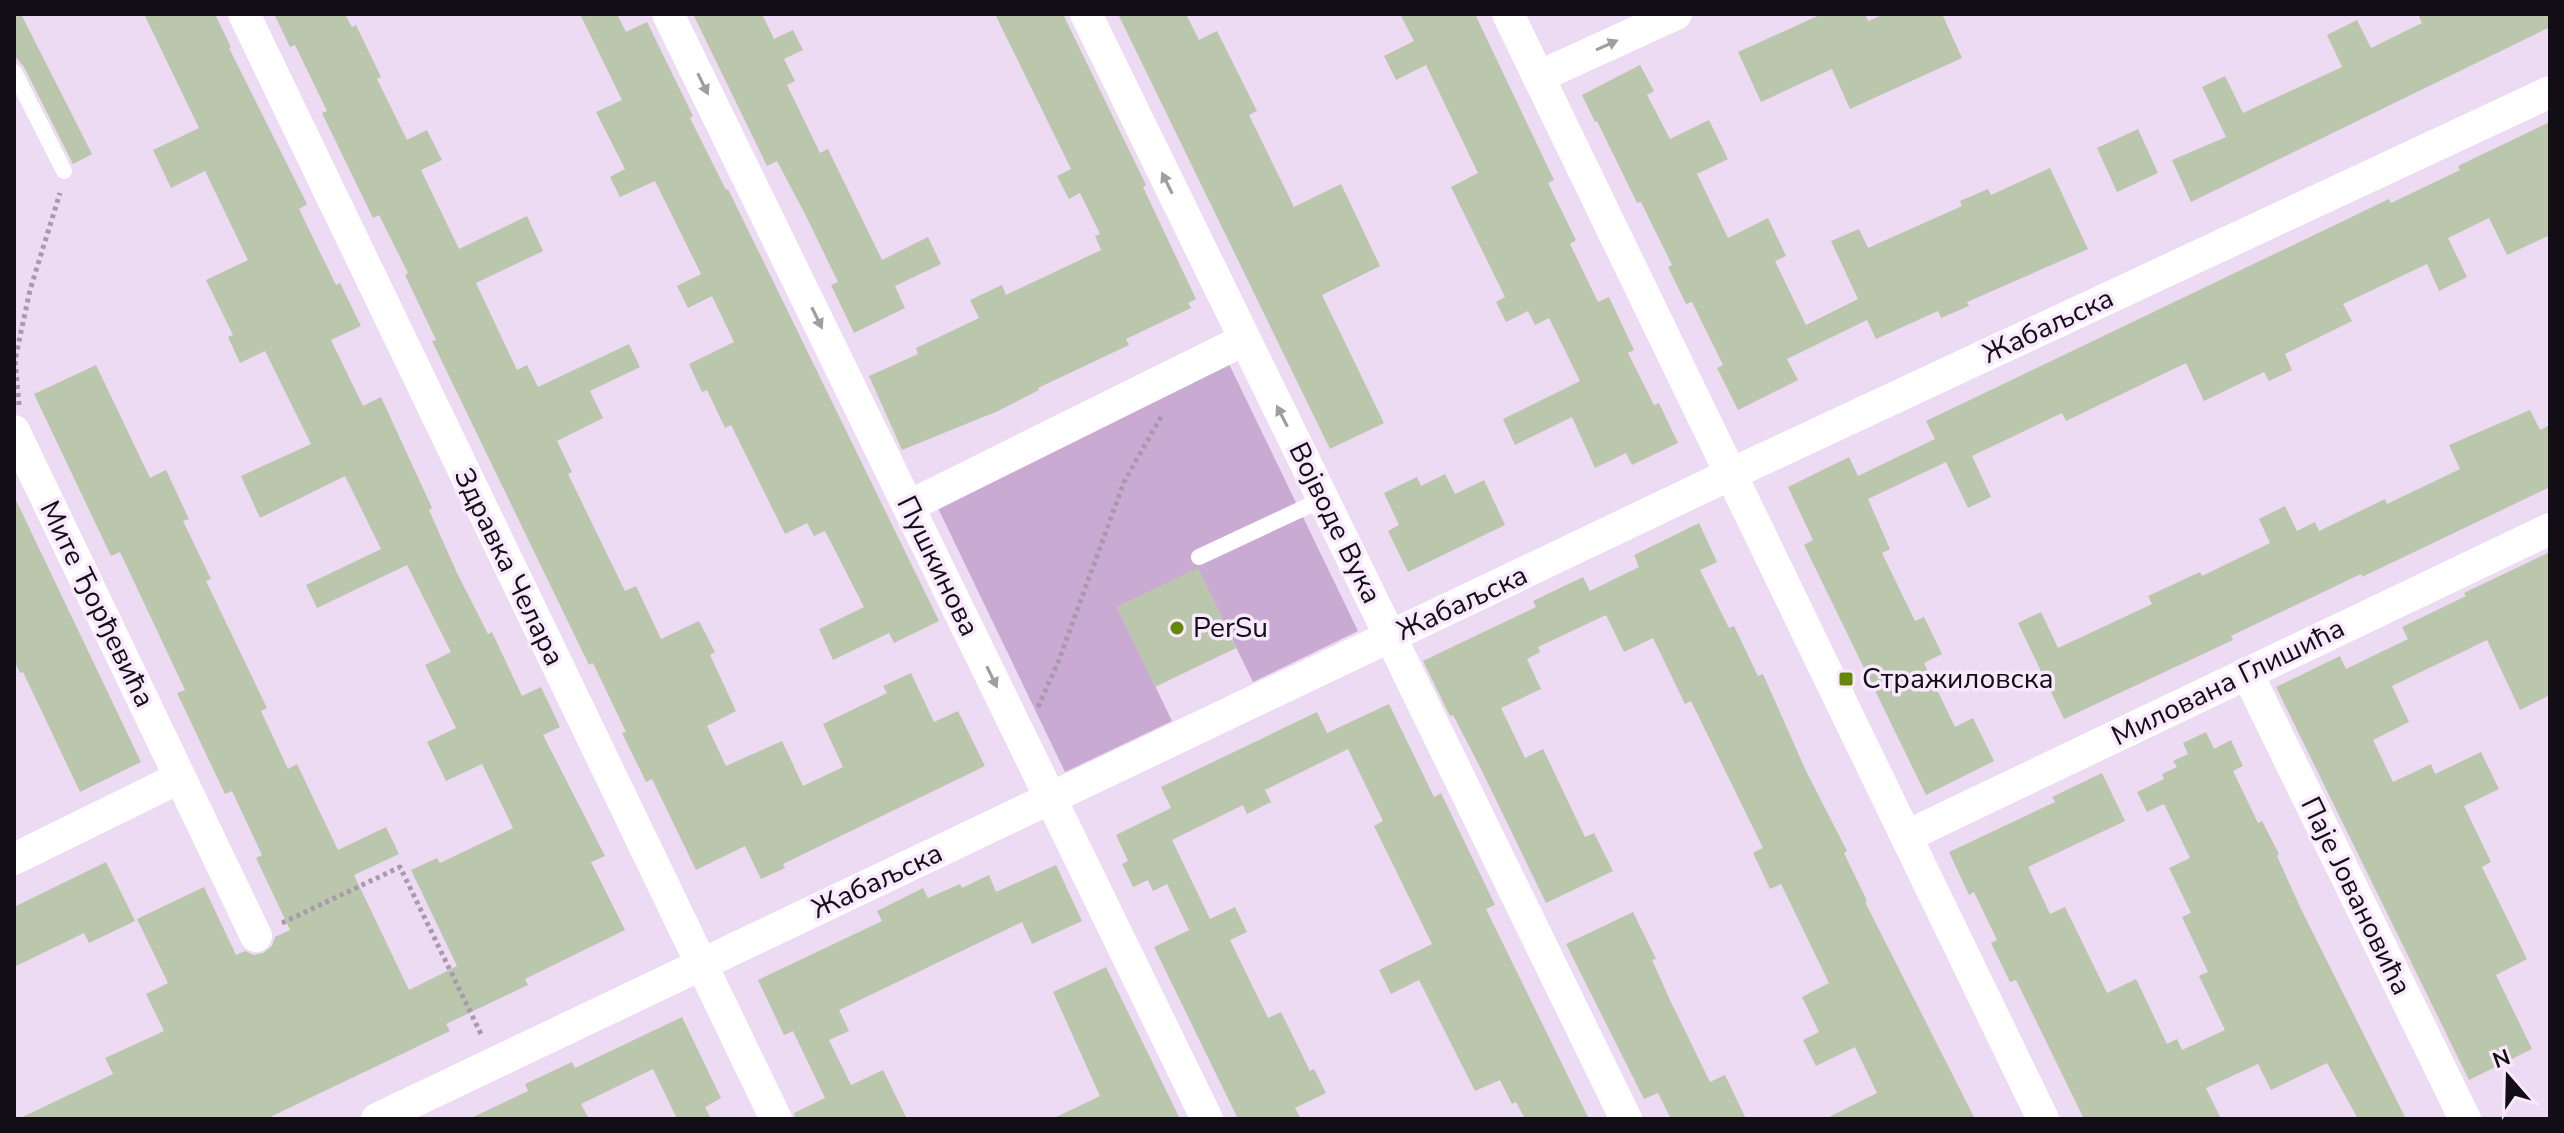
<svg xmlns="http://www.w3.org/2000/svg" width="2564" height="1133" font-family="'Nunito Sans',sans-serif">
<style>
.green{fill:#c9aad3}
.building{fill:#bbc7ac}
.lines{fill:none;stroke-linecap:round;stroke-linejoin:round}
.path{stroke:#a899ac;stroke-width:5;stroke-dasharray:4 4;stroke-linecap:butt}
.service{stroke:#fff;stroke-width:16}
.minor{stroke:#fff;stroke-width:32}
.oneway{fill:#a19ea1}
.poi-dot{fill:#65880a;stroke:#f8e9fd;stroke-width:3}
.labels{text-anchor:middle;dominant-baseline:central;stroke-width:7;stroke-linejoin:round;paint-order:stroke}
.street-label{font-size:28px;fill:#130d15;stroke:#f8e9fd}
.poi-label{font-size:28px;fill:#130d15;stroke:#f8e9fd;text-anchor:start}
</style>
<rect width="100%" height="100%" fill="#eddaf3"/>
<path class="green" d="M1229,364L1358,631L1253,682L1198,569L1117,607L1172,721L1065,772L937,506Z"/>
<g class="building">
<path d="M14,14H21L92,154L73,164L24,67L14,55Z"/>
<path d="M144,14H215L231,47L229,48L307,204L299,209L336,285L340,283L361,326L331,340L363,406L381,397L432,508L429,510L457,573L488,634L492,632L522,696L541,687L560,727L543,735L605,856L591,862L625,930L525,979L528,985L446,1024L450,1031L266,1119H18L113,1074L105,1058L164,1031L146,994L168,983L137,919L204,887L236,955L245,951L254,955L263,953L272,946L275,937L290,930L256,858L262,855L232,791L225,794L177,693L185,690L120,552L111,556L34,394L96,365L150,478L166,470L189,519L183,521L211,579L206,581L267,708L261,711L288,769L297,764L338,850L386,827L399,854L354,875L409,990L457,966L411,870L437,858L440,863L513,828L482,764L446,781L427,742L456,728L425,665L451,652L407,565L317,608L306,585L381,549L345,476L260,518L241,476L311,444L265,351L240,363L228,337L233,335L206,280L248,260L205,171L171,188L153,150L199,128Z"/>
<path d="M274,14H345L352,27L356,25L381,77L377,79L407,140L427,130L442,160L421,170L459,249L527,216L543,251L476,283L517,370L527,365L538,387L629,344L640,367L590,391L603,418L557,441L572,472L568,474L625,591L636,586L661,639L699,621L715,652L710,655L736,711L707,726L726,766L782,741L803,786L843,767L823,724L887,693L883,686L911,673L934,722L958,711L985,766L783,864L785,868L761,879L745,846L696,870L652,779L646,782L622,733L626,732L593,663L589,665L432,341L436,340L405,275L408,273L379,215L373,218L322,113L327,111L295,45L290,47Z"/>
<path d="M580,14H617L626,32L647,22L693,116L690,118L726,190L728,189L939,621L894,643L889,633L833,660L819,629L864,607L825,531L814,536L807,523L785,534L731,425L725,428L707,390L702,392L689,364L734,342L712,296L688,308L677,286L701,274L655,181L620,197L610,177L625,169L596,112L622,100Z"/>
<path d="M693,14H762L774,39L793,30L803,50L784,59L795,81L787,85L820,153L828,149L882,260L928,237L941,264L895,286L905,308L854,333L831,285L838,282L806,216L777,161L767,166Z"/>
<path d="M995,14H1063L1146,185L1143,187L1196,299L1188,303L1191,308L1126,339L1129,345L1038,388L1039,390L998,411L902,450L869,376L918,354L916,348L979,318L970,300L1002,285L1006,295L1101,250L1095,236L1100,234L1080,193L1069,199L1057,176L1071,169Z"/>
<path d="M1118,14H1186L1199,40L1217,31L1257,111L1249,115L1294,207L1341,184L1380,266L1322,295L1384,423L1330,449Z"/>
<path d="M1400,14H1475L1554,180L1548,183L1576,240L1570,244L1598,302L1609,297L1634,350L1628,353L1654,405L1659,403L1678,443L1632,465L1626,453L1595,468L1572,417L1515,445L1503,419L1580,381L1549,318L1535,325L1528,311L1506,322L1496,302L1505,297L1451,187L1478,173L1426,65L1396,80L1384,56L1414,41Z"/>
<path d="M1822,14H1865L1868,21L1885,14H1942L1962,58L1850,109L1832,69L1761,102L1738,52Z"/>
<path d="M2418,14H2550V27L2191,202L2172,160L2226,137L2202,87L2225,76L2243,113L2342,67L2327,35L2357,20L2371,48L2422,23Z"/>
<path d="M1640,65L1654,91L1647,95L1670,139L1709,120L1728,159L1697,174L1728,238L1768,218L1786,256L1775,261L1806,325L1858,299L1831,241L1859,229L1868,248L1962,206L1960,201L1988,189L1991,195L2050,168L2088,249L1967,302L1969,306L1941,318L1938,311L1876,339L1867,320L1787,359L1798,380L1738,410L1717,368L1723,365L1692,302L1686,304L1668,267L1672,265L1641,202L1637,203L1597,121L1595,122L1582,95Z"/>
<path d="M2550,122V235L2507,255L2489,218L2448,238L2467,277L2439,291L2427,264L2343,304L2352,321L2285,354L2292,370L2269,381L2264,372L2204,401L2186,363L2066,421L2062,413L1972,456L1991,497L1968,508L1946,462L1868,499L1890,549L1882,553L1915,621L1924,617L1942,654L1924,663L1955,727L1973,718L1994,761L1926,795L1804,545L1813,540L1788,487L1849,457L1858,476L1935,439L1926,421L2389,199L2391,203L2460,170L2458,166Z"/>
<path d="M2138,129L2158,173L2117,192L2097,148Z"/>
<path d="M2530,410L2540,430L2550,425V487L2362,577L2361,574L2279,613L2231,636L2233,640L2064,719L2018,623L2041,612L2058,648L2152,604L2148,596L2200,572L2202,576L2270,543L2259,519L2285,506L2297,531L2315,522L2319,531L2385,499L2387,504L2460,469L2449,445Z"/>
<path d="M1445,474L1455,494L1484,480L1505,525L1408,572L1388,531L1399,525L1384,493L1417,477L1421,486Z"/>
<path d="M14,496L141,762L80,792L23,672L20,673L14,660Z"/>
<path d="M1699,523L1717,562L1700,570L1729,628L1734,626L1758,676L1763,674L1806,771L1847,851L1844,853L1867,901L1865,902L1975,1119H1825L1877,1093L1855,1047L1816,1066L1803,1040L1819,1032L1802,997L1829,983L1781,884L1770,889L1753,853L1763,848L1691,701L1685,704L1653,638L1624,652L1606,615L1538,647L1540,652L1527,659L1541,689L1501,708L1525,758L1543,749L1585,837L1594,833L1613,871L1546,903L1480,767L1453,715L1450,716L1423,661L1536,607L1533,601L1583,577L1590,591L1639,567L1634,555Z"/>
<path d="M2550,552V695L2520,710L2487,640L2392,686L2409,722L2373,740L2393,782L2431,764L2435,774L2481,752L2499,789L2464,806L2491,862L2482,867L2527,959L2496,975L2532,1049L2469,1080L2276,687L2340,656L2346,669L2408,639L2402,627L2466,596L2464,593Z"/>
<path d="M1198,568L1236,648L1155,687L1117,607Z"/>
<path d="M1389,704L1434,797L1441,793L1495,905L1486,909L1589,1119H1525L1516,1102L1512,1104L1500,1080L1475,1091L1419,980L1391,994L1379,970L1432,944L1374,826L1383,821L1348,749L1265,790L1271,802L1247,814L1243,805L1172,840L1210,919L1235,907L1247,932L1230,940L1268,1018L1281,1012L1310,1071L1314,1069L1326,1093L1295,1108L1301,1119H1238L1154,947L1189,930L1167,884L1153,891L1148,880L1133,887L1122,864L1128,861L1116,835L1171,808L1161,787L1317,712L1327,733Z"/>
<path d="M2206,732L2214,749L2231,740L2243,766L2233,771L2258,823L2262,821L2279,854L2277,856L2301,909L2406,1119H2358L2327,1063L2271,1090L2258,1064L2206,1088L2221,1119H2084L2016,980L2010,982L1991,943L1997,940L1974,892L1969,895L1949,852L2055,802L2052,797L2102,773L2125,821L2028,867L2050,914L2065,907L2107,993L2136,979L2167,1044L2177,1039L2182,1050L2225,1030L2199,976L2208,972L2182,917L2191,913L2169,868L2190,858L2164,804L2147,812L2137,792L2164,779L2162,774L2177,767L2173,761L2188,754L2183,743Z"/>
<path d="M106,862L135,921L89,943L84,933L14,967V907Z"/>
<path d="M1056,865L1082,921L1032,944L1022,922L839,1010L849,1031L829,1040L851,1085L883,1070L907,1119H795L794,1113L825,1098L793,1031L784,1035L758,980L882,921L877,911L923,888L928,898L960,884L962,888L989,875L996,892Z"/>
<path d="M1633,912L1656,959L1652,960L1670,1000L1710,1082L1725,1075L1746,1119H1671L1658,1093L1644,1099L1566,944Z"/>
<path d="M1106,967L1160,1078L1180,1119H1052L1100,1096L1053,992Z"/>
<path d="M682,1017L721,1098L705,1107L711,1119H677L653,1069L581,1104L589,1119H469L528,1091L525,1084L572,1062L575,1068Z"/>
</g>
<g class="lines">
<g class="path">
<path d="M19,405L15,360L30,290L60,193"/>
<path d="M1038,707L1059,660L1124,482L1162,415"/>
<path d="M282,923L400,867L482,1036"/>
</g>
<g class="service">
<path d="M14,72L64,171"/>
<path d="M1199,557L1323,499"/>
</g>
<g class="minor">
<path d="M244,14L776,1119"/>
<path d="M668,14L1207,1119"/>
<path d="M1086,14L1626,1119"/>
<path d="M1508,14L2043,1119"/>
<path d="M1538,77L1676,14"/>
<path d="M14,431L256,936"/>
<path d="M909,506L1244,340"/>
<path d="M2247,673L2465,1119"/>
<path d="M1907,836L2550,529"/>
<path d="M14,859L179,778"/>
<path d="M377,1119L1731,474L2550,92"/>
</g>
</g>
<defs><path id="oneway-solid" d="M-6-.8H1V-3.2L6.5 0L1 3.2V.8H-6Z" transform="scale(2)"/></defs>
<g class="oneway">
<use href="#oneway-solid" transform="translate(1607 45) rotate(-24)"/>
<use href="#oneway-solid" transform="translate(703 84) rotate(64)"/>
<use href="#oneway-solid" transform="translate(1167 183) rotate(-116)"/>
<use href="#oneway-solid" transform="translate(817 318) rotate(64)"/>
<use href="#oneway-solid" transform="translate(1282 416) rotate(-117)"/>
<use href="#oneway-solid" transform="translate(992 677) rotate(64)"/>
</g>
<g class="poi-dot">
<circle cx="1177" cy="628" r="8"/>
<rect x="1838" y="671" width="16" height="16" rx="4"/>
</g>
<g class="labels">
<g class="street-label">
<text transform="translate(2048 326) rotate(-25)">Жабаљска</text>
<text transform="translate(1335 523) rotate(64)">Војводе Вука</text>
<text transform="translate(938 566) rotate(64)">Пушкинова</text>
<text transform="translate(509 567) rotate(64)">Здравка Челара</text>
<text transform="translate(1462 603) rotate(-25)">Жабаљска</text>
<text transform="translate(97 604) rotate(64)">Мите Ђорђевића</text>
<text transform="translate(2228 682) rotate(-26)">Милована Глишића</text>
<text transform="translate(877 881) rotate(-25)">Жабаљска</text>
<text transform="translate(2356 896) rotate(64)">Паје Јовановића</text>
</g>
<g class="poi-label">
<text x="1193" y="628">PerSu</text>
<text x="1862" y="679">Стражиловска</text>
</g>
</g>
<rect width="2564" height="1133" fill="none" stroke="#130d15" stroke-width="32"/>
<g transform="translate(2508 1077) rotate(340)" stroke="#f8e9fd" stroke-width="6" paint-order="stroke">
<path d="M0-6L14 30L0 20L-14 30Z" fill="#130d15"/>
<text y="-12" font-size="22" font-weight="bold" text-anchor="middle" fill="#130d15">N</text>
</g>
</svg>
